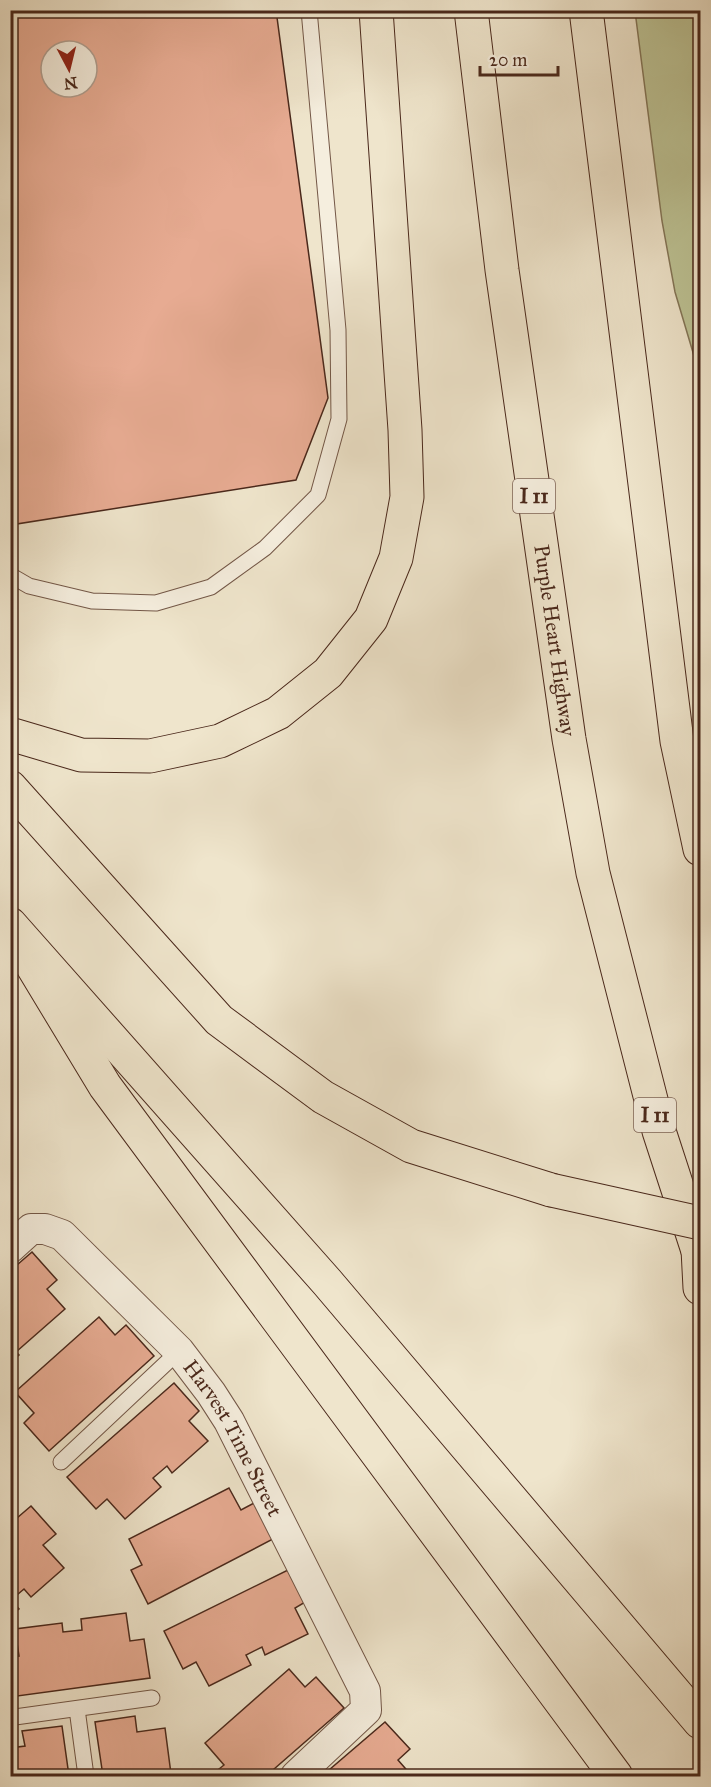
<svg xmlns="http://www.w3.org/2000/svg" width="711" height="1787" font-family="'IM FELL Great Primer',serif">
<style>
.green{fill:#bdc395;stroke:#847658;stroke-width:1.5}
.building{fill:#e7ab92;stroke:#4a281b;stroke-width:1.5;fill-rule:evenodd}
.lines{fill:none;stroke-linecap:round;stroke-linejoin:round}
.lane-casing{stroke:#735747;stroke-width:17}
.street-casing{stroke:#735747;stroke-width:32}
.primary-casing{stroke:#4a281b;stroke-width:35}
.highway-casing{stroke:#4a281b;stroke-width:35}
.lane{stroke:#f5eede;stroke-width:15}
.street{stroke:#f5eede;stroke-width:30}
.primary{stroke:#efe5cc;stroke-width:33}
.highway{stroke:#efe5cc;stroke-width:33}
.primary-bridge-casing{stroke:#4a281b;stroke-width:35;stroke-linecap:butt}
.primary-bridge{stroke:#efe5cc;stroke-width:33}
.labels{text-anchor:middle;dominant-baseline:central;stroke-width:5;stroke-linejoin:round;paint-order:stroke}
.shield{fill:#f5eede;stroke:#7d6356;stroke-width:1.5}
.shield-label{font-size:20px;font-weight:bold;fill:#4a281b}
.street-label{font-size:21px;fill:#4a281b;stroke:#f5eede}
</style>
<rect width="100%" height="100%" fill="#efe5cc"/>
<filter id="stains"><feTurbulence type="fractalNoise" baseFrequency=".00333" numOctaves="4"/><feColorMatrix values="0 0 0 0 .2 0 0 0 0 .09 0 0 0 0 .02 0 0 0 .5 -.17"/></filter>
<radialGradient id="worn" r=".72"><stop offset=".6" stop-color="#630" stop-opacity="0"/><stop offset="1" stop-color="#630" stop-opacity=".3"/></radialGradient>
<path class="green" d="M635,11H700V376L675,292L662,221Z"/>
<g class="building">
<path d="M10,10H276L328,398L296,480L10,525ZM51,51H87V87H51Z"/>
<path d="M32,1252L57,1280L47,1289L65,1309L16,1352L19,1355L10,1363V1271Z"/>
<path d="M99,1317L115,1335L126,1325L154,1356L49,1451L24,1423L34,1413L15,1392Z"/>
<path d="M174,1383L199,1411L189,1421L208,1441L172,1473L167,1466L153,1478L161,1487L125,1519L107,1499L96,1509L67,1477Z"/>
<path d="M229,1488L241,1510L254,1503L273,1539L148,1604L131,1570L142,1565L129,1539Z"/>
<path d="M31,1506L56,1534L43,1545L64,1568L31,1597L24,1589L11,1600L19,1609L10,1616V1524Z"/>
<path d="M290,1569L307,1601L295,1608L308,1634L265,1655L262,1647L246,1655L251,1665L209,1686L196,1662L183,1669L164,1631Z"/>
<path d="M126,1613L130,1641L144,1639L150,1678L10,1697V1657L19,1656L15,1629L62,1623L63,1632L82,1630L81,1619Z"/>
<path d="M289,1669L305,1687L316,1677L344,1708L266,1776H217L214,1773L224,1765L205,1743Z"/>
<path d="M135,1716L137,1732L165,1728L171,1774L160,1776H103L95,1722Z"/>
<path d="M385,1722L410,1749L398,1760L412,1776H322Z"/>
<path d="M62,1726L69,1776H10V1748L25,1746L22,1731Z"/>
</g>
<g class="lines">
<defs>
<g id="lane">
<path d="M10,575L29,586L92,601L156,603L211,587L265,548L318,495L339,419L338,330L309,10"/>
<path d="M61,1462L179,1351"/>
<path d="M77,1709L86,1776"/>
<path d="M15,1717L152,1698"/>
</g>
<g id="street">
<path id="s1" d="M10,1248L31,1229H45L62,1235L179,1351L211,1393L229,1421L365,1691L366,1710L296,1776"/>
</g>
<g id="primary">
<path d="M10,787L219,1020L323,1097L411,1146L551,1190"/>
<path d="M24,952L105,1086L616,1776"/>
</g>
<g id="highway">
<path id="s2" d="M471,10L502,270L569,739L593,873L659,1131L700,1257"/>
<path d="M586,10L677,741L700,849"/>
<path d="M10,734L81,755L150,756L220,741L278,713L328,673L371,619L396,558L407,497L405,430L376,10"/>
<path d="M10,924L327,1282L700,1722"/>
<path d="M698,1249L700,1288"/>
</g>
</defs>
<use href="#lane" class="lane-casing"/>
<use href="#street" class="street-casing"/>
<use href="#primary" class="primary-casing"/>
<use href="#highway" class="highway-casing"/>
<use href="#lane" class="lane"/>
<use href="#street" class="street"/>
<use href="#primary" class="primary"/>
<use href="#highway" class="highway"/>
<defs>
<path id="primary-bridge" d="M551,1190L700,1223"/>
</defs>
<use href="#primary-bridge" class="primary-bridge-casing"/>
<use href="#primary-bridge" class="primary-bridge"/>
</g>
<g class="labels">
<g class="shield">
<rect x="513" y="479" width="42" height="34" rx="4.5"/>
<rect x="634" y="1098" width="42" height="34" rx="4.5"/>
</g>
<g class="shield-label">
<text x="534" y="496">I 11</text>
<text x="655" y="1115">I 11</text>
</g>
<g class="street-label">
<text stroke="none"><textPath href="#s2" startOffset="636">Purple Heart Highway</textPath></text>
<text stroke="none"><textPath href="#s1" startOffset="328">Harvest Time Street</textPath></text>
</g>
</g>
<rect width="711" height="1787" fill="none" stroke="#efe5cc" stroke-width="36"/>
<rect x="12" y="12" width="687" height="1763" fill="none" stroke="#4a281b" stroke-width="3"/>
<rect x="18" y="18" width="675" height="1751" fill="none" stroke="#4a281b" stroke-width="1.5"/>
<g transform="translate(69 69) rotate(173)"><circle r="28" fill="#f5eede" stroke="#b19f90" stroke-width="1.5"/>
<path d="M0-4.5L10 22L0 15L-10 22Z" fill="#8f2418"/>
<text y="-9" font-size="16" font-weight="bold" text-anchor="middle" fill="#4a281b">N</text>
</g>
<path d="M480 66v9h78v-9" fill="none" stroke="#4a281b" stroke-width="3"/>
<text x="489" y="66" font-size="18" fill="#4a281b" stroke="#f5eede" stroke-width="4.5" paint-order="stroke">20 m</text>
<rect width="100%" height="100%" filter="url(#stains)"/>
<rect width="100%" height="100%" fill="url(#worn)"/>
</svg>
